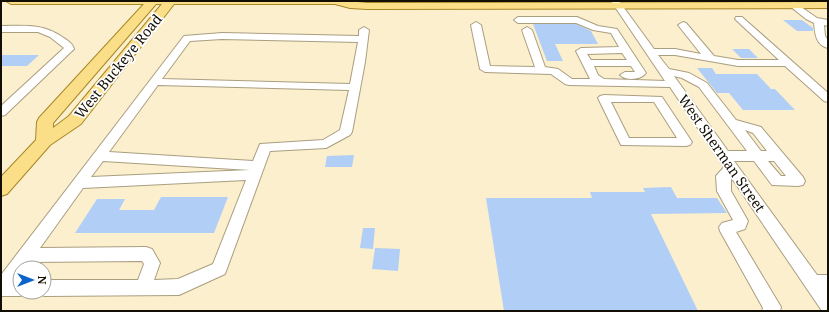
<svg xmlns="http://www.w3.org/2000/svg" width="829" height="312" font-family="'Noto Serif',serif">
<style>
.building{fill:#b1cef7}
.lines{fill:none;stroke-linecap:round;stroke-linejoin:round}
.minor-casing{stroke:#aa9e80;stroke-width:2}
.major-casing{stroke:#a78726;stroke-width:2}
.minor{fill:#fff;fill-rule:evenodd}
.major{fill:#fade88;fill-rule:evenodd}
.labels{text-anchor:middle;dominant-baseline:central;stroke-width:3.5;stroke-linejoin:round;paint-order:stroke}
.street-label{font-size:14px;fill:#130e04;stroke:#fff}
</style>
<rect width="100%" height="100%" fill="#fbefce"/>
<g class="building">
<path d="M783,20H802L813,28V31H797Z"/>
<path d="M533,24H576L591,31L598,44H555L563,61H547Z"/>
<path d="M732,49H749L758,58H741Z"/>
<path d="M1,55H39L27,66H1Z"/>
<path d="M697,68H712L716,74H757L771,89H775L795,110H743L729,93H717Z"/>
<path d="M354,155L352,167H325L327,156Z"/>
<path d="M671,187L677,198H717L727,213L651,214L698,311H504L486,198H592L590,192H645L643,188Z"/>
<path d="M161,197H228L214,233H75L97,199H125L119,210H154Z"/>
<path d="M363,228H375L373,249L360,248Z"/>
<path d="M375,248L400,249L398,271L372,269Z"/>
</g>
<g class="lines">
<defs>
<g id="minor">
<path d="M611,1H619L654,49H675L701,54L678,25L683,22L686,23L714,56L738,60H779L735,19L736,17H742L828,93V102L824,101L785,66H738L675,55H658L669,69L689,73L707,83L736,120L761,127L803,177L805,181L803,185L798,186L772,185L754,161H734L817,275H828V311H822L731,177V191L748,221L745,229L736,232L781,307L780,311H762L763,308L720,231L719,227L722,223L733,220L717,191L716,176L724,167L670,87L569,85L565,84L551,74L485,72L480,69L471,25L476,22L481,25L490,66L535,67L522,30L527,27L532,30L545,67L558,69L572,79H590L576,51L581,48L619,47L611,33L593,30L576,23H518L514,20L518,17H577L598,26L617,29L646,73C641,80 626,81 620,75L625,72H635L631,66H594L598,75L604,79L665,81ZM622,53L627,60H591L587,54ZM674,76L682,78L699,87L747,151H728ZM745,130L753,133L767,151H761ZM768,161H774L786,176H781Z"/>
<path d="M794,2L817,18L828,20V26L824,25L825,36L828,40V48C816,45 815,34 814,23L806,19L791,7L790,5L791,3Z"/>
<path d="M1,26C26,26 42,23 64,38C68,41 73,44 74,49L5,115L1,116V106L64,48L50,37L38,32H1Z"/>
<path d="M364,27L369,30L365,62L352,132L350,135L326,148L270,151L225,274L179,295L44,296L37,292H44V280H138L144,264L142,261L30,262L25,268H20V275L16,280H20V292H27L26,293L20,296H1V275L184,36L222,33L359,36V30ZM222,39L358,42L350,84L162,79L190,41ZM158,85L349,90L340,130L323,140L260,144L253,161L109,152ZM103,161L250,170L91,177ZM246,180L213,264L178,279L154,280L160,263L152,249L146,247L40,248L83,188Z"/>
<path d="M604,95L662,97L692,142L690,145L686,146L621,145L598,98L600,96ZM611,102H654L677,138H629Z"/>
</g>
<path id="major" d="M6,1H348L367,3L828,2V8L367,9L350,8L335,4H174L81,124L50,145L7,194L1,196V177L36,140L37,122L39,118L144,4H11ZM156,4H162L69,116L53,128V123Z"/>
</defs>
<use href="#minor" class="minor-casing"/>
<use href="#major" class="major-casing"/>
<use href="#minor" class="minor"/>
<use href="#major" class="major"/>
</g>
<g class="labels">
<g class="street-label">
<text transform="translate(118 66) rotate(-51)">West Buckeye Road</text>
<text transform="translate(722 153) rotate(55)">West Sherman Street</text>
</g>
</g>
<rect width="829" height="312" fill="none" stroke="#130e04" stroke-width="4"/>
<g transform="translate(32 280) rotate(90)"><circle r="19" fill="#ffffff" stroke="#a19f9b"/>
<path d="M0-3L7 15L0 10L-7 15Z" fill="#0b63cc"/>
<text y="-6" font-size="11" font-weight="bold" text-anchor="middle" fill="#130e04">N</text>
</g>
</svg>
